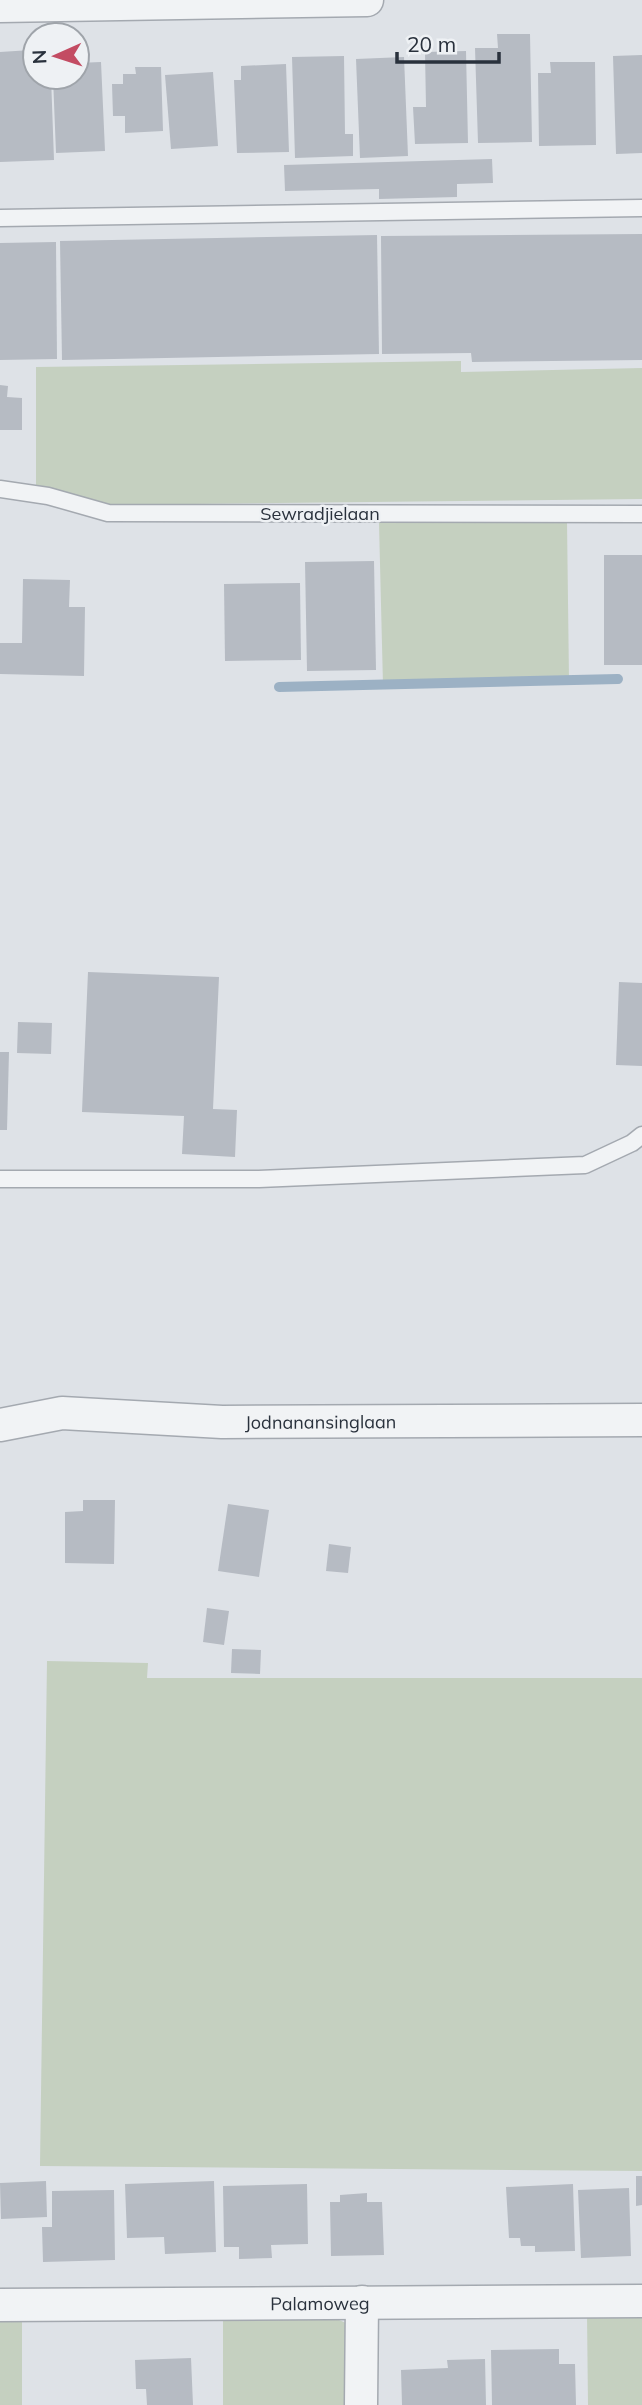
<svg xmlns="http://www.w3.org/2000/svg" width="642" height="2405" font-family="Mulish,sans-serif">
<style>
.green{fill:#c5d0c0}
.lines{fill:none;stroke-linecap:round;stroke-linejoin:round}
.stream{stroke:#9cb1c4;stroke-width:10}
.building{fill:#b6bbc3}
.lane-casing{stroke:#a4a9b0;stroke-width:19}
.street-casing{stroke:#a4a9b0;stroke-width:35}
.lane{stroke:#f1f3f5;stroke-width:16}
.street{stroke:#f1f3f5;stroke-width:32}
.labels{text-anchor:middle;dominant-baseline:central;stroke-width:5;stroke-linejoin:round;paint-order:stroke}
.street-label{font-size:18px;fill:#29313c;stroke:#eef1f4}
</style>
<rect width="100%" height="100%" fill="#dee2e7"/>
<g class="green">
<path d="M461,361V372L642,368V499L109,505L36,485V367Z"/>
<path d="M567,522L569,681L383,685L379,523Z"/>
<path d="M47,1661L148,1663L147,1678H642V2171L40,2166Z"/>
<path d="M587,2314H642V2405H588Z"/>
<path d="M337,2319L348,2324L352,2405H223V2320Z"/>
<rect x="0" y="2322" width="22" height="83"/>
</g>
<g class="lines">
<path class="stream" d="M279,687L618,679"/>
</g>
<g class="building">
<path d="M497,34H530L532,142L478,143L475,48H498Z"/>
<path d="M31,50L32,59H35V77H51L54,160L0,162V52Z"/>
<path d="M466,51L468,143L415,144L413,107H426L425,52Z"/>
<path d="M642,55V153L616,154L613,56Z"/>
<path d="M344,56L345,134H353V156L295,158L292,57Z"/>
<path d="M404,57L408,156L360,158L356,59Z"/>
<path d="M101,62L105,151L56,153L53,77H77V63Z"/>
<path d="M550,62H595L596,145L539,146L538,73H551Z"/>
<path d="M286,64L289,152L237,153L234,80H241V66Z"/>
<path d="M135,67H161L163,131L125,133V116H113L112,84H123V74H136Z"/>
<path d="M213,72L218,146L171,149L165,75Z"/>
<path d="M492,159L493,183L457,184V197L379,199V189L285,191L284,165Z"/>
<path d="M642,234V360L472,362L471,353L382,354L381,236Z"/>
<path d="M377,235L379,354L62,360L60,241Z"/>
<path d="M56,242L57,359L0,360V243Z"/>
<path d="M0,385L8,386L7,397L22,398V430H0Z"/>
<rect x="604" y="555" width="38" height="110"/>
<path d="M374,561L376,670L307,671L305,562Z"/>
<path d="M23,579L70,580L69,607H85L84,676L0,674V643H22Z"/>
<path d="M300,583L301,660L225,661L224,584Z"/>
<path d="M88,972L219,977L213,1109L237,1110L235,1157L182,1154L184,1116L82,1112Z"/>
<path d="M619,982L642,983V1066L616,1065Z"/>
<path d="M18,1022L52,1023L51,1054L17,1053Z"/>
<path d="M0,1052H9L7,1130H0Z"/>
<path d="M83,1500H115L114,1564L65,1563V1512L83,1511Z"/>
<path d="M228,1504L269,1510L259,1577L218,1571Z"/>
<path d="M329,1544L351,1547L348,1573L326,1571Z"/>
<path d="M207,1608L229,1611L224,1645L203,1642Z"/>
<path d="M232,1649L261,1650L260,1674L231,1673Z"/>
<path d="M636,2176H642V2205L636,2206Z"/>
<path d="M46,2181L47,2217L1,2219L0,2183Z"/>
<path d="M214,2181L216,2252L165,2254L164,2237L127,2238L125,2184Z"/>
<path d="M307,2184L308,2244L271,2245L272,2258L239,2259V2247H224L223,2186Z"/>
<path d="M573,2184L575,2251L535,2252V2246H521L520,2238H509L506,2187Z"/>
<path d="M629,2188L631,2256L581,2258L578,2190Z"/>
<path d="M114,2190L115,2260L43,2262L42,2227H52V2191Z"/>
<path d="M367,2193V2202H382L384,2255L331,2256L330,2202H340V2195Z"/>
<path d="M559,2349V2364H575L576,2405H492L491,2350Z"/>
<path d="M191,2358L193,2405H147L146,2389H136L135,2360Z"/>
<path d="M485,2359L486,2405H402L401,2370L448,2368L447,2360Z"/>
</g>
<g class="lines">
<defs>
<g id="lane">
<path d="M0,218L642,208"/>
<path d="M0,489L48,496L108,513L642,514"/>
<path d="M0,1179H259L585,1165L632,1143L642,1135"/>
</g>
<g id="street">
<path d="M0,6L367,0"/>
<path id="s1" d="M0,1425L62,1413L222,1422L642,1420"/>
<path id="s2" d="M0,2305L642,2301"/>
<path d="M361,2405L362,2302"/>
</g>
</defs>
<use href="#lane" class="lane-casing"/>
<use href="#street" class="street-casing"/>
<use href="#lane" class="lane"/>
<use href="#street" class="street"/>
</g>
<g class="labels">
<g class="street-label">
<text x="320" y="513">Sewradjielaan</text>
<text stroke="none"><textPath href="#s1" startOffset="322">Jodnanansinglaan</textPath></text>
<text stroke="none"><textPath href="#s2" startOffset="320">Palamoweg</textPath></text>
</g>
</g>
<g transform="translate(56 56) rotate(267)"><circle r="33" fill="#eef1f4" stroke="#9fa4aa" stroke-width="2"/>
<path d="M0-5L12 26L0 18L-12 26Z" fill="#c34c63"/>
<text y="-10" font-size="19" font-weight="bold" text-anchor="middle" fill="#29313c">N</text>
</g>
<path d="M397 52v10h102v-10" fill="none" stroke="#29313c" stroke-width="3.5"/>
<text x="407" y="52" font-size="21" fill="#29313c" stroke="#eef1f4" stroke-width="5" paint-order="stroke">20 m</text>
</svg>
